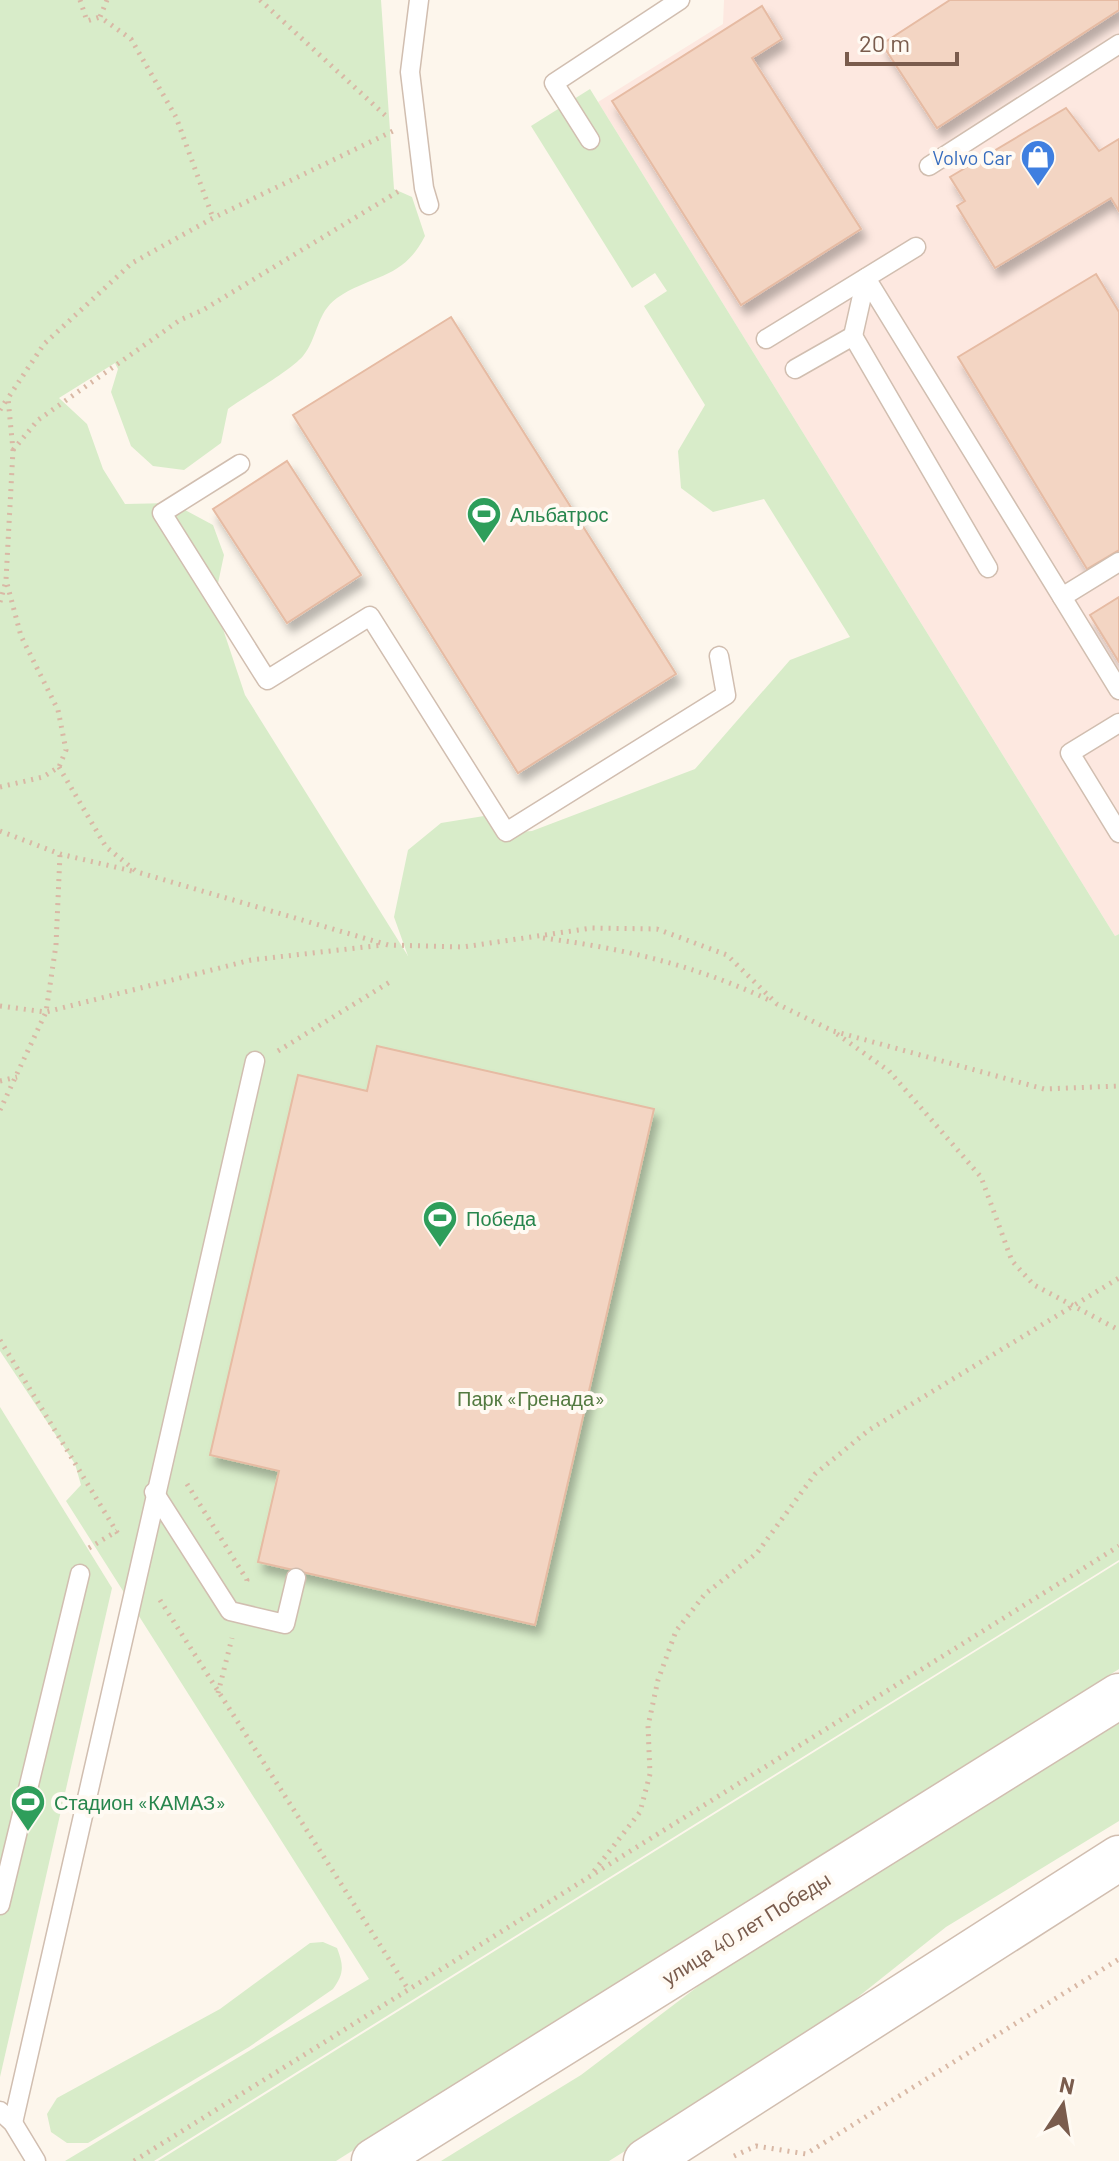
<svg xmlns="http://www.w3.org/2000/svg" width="1119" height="2161" font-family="Barlow,sans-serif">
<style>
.commercial{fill:#fde8e0}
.green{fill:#d8ecc9}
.building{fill:#f3d5c3;stroke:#e6bba3;stroke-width:2;filter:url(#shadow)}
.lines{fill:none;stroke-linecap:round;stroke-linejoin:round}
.service-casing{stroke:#d1beb0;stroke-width:21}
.tertiary-casing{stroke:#d1beb0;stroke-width:47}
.path{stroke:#d9b8a5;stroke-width:5;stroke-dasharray:2 6;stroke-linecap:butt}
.service{stroke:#fff;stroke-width:18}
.tertiary{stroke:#fff;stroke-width:44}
.labels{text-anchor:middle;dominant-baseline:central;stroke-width:8;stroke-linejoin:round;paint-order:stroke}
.shop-label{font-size:20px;fill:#366cbe;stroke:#fffaf3;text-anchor:end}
.leisure-label{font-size:20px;fill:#27864d;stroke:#fffaf3;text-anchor:start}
.park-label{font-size:20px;fill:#537a41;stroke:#fffaf3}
.street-label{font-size:20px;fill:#7a5c4d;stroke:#fffaf3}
</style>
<defs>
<filter id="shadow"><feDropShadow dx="5" dy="9" stdDeviation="4" flood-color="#0004"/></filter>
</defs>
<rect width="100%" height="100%" fill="#fdf6ec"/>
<path class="commercial" d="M724,0H1119V934L1115,936L598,102L723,24Z"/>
<g class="green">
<path d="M0,0H381L394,189L412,197L425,236C403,280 372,274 337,298C316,313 318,338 303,356C290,371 246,396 228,409L221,443L184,470L153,466L131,446L111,392L118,369L115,363L59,398L87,424L103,469L125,504L172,503L213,525L224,555L214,602L245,695L408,956L394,917L408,850L441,823L484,816L504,833L532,831L695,769L790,660L850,637L764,499L713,512L681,488L678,451L705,405L644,306L667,291L655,273L632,288L531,126L590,89L1115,936L1119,934V1560L154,2161H65L369,1979L66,1501L81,1485L75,1464L0,1351Z"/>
<path d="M0,1407L112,1588L0,2077Z"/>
<path d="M1119,1562V1669L336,2161H158Z"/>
<path d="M1119,1717V1821L946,1927L809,2036L609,2161H441L581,2075L750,1947Z"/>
<path d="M323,1942L337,1948C344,1966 344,1974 333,1989L249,2047L88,2143H67L51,2132L47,2114L57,2098L220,2009L310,1943Z"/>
</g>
<g class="building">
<path d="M950,0H1119V10L937,128L882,44Z"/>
<path d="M762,6L782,39L752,58L861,229L741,305L612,101Z"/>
<path d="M1066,108L1099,151L1119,139V211L1111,198L995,268L957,206L965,201L950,177Z"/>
<path d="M1096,274L1119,312V550L1087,569L958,357Z"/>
<path d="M451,317L676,674L518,773L293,415Z"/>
<path d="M287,461L361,575L287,623L213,509Z"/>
<path d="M1119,597V662L1090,615Z"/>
<path d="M377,1046L654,1109L535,1625L258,1562L279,1471L210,1455L298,1075L367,1091Z"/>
</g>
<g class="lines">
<defs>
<g id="service">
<path d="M419,0L410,72L424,188L429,205"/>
<path d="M590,140L554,83L680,0"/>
<path d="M929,166L1119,44"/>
<path d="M866,278L1062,597"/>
<path d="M853,336L866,278"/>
<path d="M766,339L916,247"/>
<path d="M795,369L853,336L988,568"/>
<path d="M240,464L162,513L267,680L370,616L506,832L726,695L719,656"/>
<path d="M1119,562L1062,597L1119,690"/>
<path d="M1119,723L1070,753L1119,833"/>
<path d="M154,1492L230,1611L285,1624L296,1578"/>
<path d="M0,1905L80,1574"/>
<path d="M0,2111L13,2123L36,2161"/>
<path d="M13,2123L255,1061"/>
</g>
<g id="tertiary">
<path d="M374,2161L1119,1696"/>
<path d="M646,2161L1119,1858"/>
</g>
</defs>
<use href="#service" class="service-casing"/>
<use href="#tertiary" class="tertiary-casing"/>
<g class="path">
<path d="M80,0L87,21L100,17"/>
<path d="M107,0L100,17L131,39L176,117L213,218"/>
<path d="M260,0L387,117"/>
<path d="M0,410L7,399"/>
<path d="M13,450L38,420L180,320L203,310L399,191"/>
<path d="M0,602L6,581"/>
<path d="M59,767L106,847L137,872L388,945L463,947L592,928L657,929L727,955L777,1004L833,1031L1044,1089L1119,1086"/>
<path d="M0,787L43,777L59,767L66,750L58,710L21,636L6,580L13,450L8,398L44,344L132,263L213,218L393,131"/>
<path d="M0,831L60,854L132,871"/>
<path d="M543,938C622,948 698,966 771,1001"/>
<path d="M0,1006L46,1012L251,960L383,945"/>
<path d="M837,1034L889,1071L981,1177L1012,1261L1034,1285L1119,1330"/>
<path d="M278,1051L393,980"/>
<path d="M0,1081L17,1077"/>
<path d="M0,1110L46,1012L56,945L60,854"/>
<path d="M0,1340L118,1534"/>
<path d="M187,1484L247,1580L245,1585"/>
<path d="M89,1548L117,1531"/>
<path d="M160,1600L408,1989"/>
<path d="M218,1693L232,1638"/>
<path d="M594,1871L640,1812L650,1774L648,1726L658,1680L676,1631L705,1594L757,1553L815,1474L869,1430L1119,1278"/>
<path d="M734,2156L756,2146L806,2154L1119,1959"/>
<path d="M134,2161L1119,1546"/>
</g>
<use href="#service" class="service"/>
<use href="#tertiary" class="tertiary"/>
</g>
<defs>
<symbol id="shop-pin" viewBox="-11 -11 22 30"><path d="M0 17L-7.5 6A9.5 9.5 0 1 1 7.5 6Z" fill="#3f7fe0" stroke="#fffaf3"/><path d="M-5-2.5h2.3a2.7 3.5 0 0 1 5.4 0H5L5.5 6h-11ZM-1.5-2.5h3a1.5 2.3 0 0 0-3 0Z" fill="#fff"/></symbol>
<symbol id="stadium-pin" viewBox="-11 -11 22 30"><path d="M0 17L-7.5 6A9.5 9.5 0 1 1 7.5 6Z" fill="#2e9e5b" stroke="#fffaf3"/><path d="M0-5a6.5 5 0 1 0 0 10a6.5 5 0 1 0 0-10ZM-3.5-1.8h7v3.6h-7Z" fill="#fff"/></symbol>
</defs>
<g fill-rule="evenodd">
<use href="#shop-pin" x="1018" y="137" width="40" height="54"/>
<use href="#stadium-pin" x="464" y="494" width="40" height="54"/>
<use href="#stadium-pin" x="420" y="1198" width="40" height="54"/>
<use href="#stadium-pin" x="8" y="1782" width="40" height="54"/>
</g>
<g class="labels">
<g class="shop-label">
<text x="1012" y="157">Volvo Car</text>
</g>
<g class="leisure-label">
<text x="510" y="514">Альбатрос</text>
<text x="466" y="1218">Победа</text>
<text x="54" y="1802">Стадион «КАМАЗ»</text>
</g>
<g class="park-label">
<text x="531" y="1398">Парк «Гренада»</text>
</g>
<g class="street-label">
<text transform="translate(746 1928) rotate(-32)">улица 40 лет Победы</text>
</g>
</g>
<g transform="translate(1063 2105) rotate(12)" stroke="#fffaf3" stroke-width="6" paint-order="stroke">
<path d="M0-6L14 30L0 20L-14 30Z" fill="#7a5c4d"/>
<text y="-12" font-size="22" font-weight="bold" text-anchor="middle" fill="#7a5c4d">N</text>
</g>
<path d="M847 52v12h110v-12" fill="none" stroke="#7a5c4d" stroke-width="4"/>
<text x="859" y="52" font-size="24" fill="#7a5c4d" stroke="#fffaf3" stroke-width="6" paint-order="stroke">20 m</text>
</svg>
